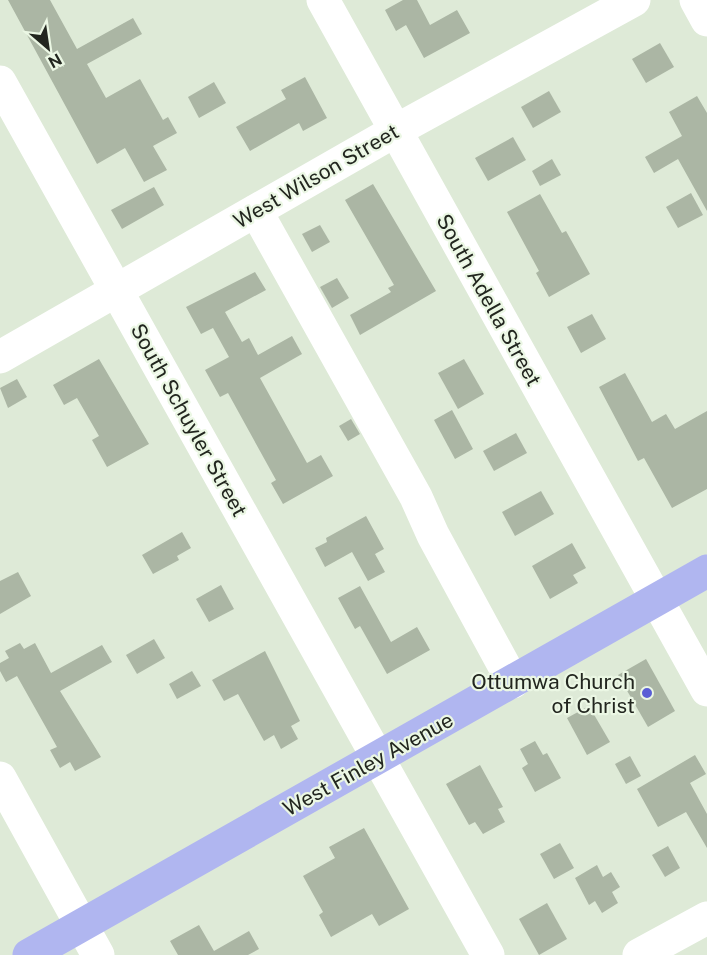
<svg xmlns="http://www.w3.org/2000/svg" width="707" height="955" font-family="'Public Sans',sans-serif">
<style>
.building{fill:#abb6a4}
.lines{fill:none;stroke-linecap:round;stroke-linejoin:round}
.minor{stroke:#fff;stroke-width:33}
.major{stroke:#b0b6f0;stroke-width:33}
.poi-dot{fill:#5a5ed5;stroke:#ebf7e4;stroke-width:2}
.labels{text-anchor:middle;dominant-baseline:central;stroke-width:4.5;stroke-linejoin:round;paint-order:stroke}
.street-label{font-size:21px;fill:#22261f;stroke:#ebf7e4}
.poi-label{font-size:21px;fill:#22261f;stroke:#ebf7e4;text-anchor:end}
</style>
<rect width="100%" height="100%" fill="#deead7"/>
<g class="building">
<path d="M8,0H50L77,49L133,18L142,34L87,64L106,98L140,79L163,120L168,117L177,133L153,146L167,170L144,182L125,148L97,164Z"/>
<path d="M403,0H417L430,25L457,10L470,33L424,58L406,25L396,31L385,10Z"/>
<path d="M660,43L674,67L646,83L632,59Z"/>
<path d="M305,77L327,118L303,131L299,123L250,151L236,127L286,99L281,90Z"/>
<path d="M214,82L226,103L199,118L188,97Z"/>
<path d="M549,91L561,112L533,128L521,107Z"/>
<path d="M697,96L707,113V211L678,159L654,173L645,157L682,136L669,112Z"/>
<path d="M513,137L526,160L488,181L475,158Z"/>
<path d="M552,159L561,175L540,186L532,171Z"/>
<path d="M373,184L436,291L360,335L350,315L391,292L388,288L394,285L345,200Z"/>
<path d="M154,187L164,205L122,229L111,210Z"/>
<path d="M691,193L703,215L678,228L666,207Z"/>
<path d="M540,194L562,233L566,231L590,274L549,297L536,273L539,271L507,212Z"/>
<path d="M320,225L330,242L312,252L302,234Z"/>
<path d="M255,272L266,290L225,312L242,342L249,338L258,355L292,336L302,354L260,378L307,463L321,455L333,476L283,504L271,483L276,480L228,393L220,397L205,370L229,357L213,328L201,334L186,307Z"/>
<path d="M337,278L349,298L332,308L320,287Z"/>
<path d="M592,314L606,339L581,353L567,327Z"/>
<path d="M99,359L149,444L107,467L92,440L99,436L77,398L64,405L53,385Z"/>
<path d="M464,359L484,394L458,409L438,373Z"/>
<path d="M625,373L652,422L666,414L675,429L707,411V489L672,508L644,458L638,461L599,387Z"/>
<path d="M17,379L27,397L8,408L0,388Z"/>
<path d="M452,410L473,449L455,459L434,420Z"/>
<path d="M351,419L360,434L348,441L339,426Z"/>
<path d="M516,433L527,453L494,471L483,451Z"/>
<path d="M541,491L554,514L515,536L502,512Z"/>
<path d="M366,516L384,549L375,554L385,572L368,581L352,552L325,567L315,548L327,542L326,538Z"/>
<path d="M182,532L191,548L177,556L179,560L153,574L142,555Z"/>
<path d="M572,543L586,568L573,575L578,583L550,599L532,566Z"/>
<path d="M18,572L31,596L0,614V581Z"/>
<path d="M221,585L234,609L209,622L196,599Z"/>
<path d="M360,586L391,642L417,627L430,650L387,674L360,626L355,629L338,598Z"/>
<path d="M154,639L165,658L137,674L126,655Z"/>
<path d="M20,643L24,649L35,643L51,673L102,645L112,662L60,691L101,757L75,771L70,762L60,768L50,750L57,747L17,676L6,682L0,671V663L9,658L5,651Z"/>
<path d="M265,651L300,721L291,726L298,739L281,749L274,735L264,741L238,694L224,701L212,680Z"/>
<path d="M646,659L675,711L648,727L618,675Z"/>
<path d="M192,671L201,686L177,699L169,684Z"/>
<path d="M589,706L610,742L587,755L567,718Z"/>
<path d="M535,741L543,755L547,753L561,778L535,792L522,768L528,764L520,749Z"/>
<path d="M695,755L706,774L690,783L707,814V848L686,812L658,827L637,789Z"/>
<path d="M630,756L641,776L626,784L615,764Z"/>
<path d="M480,765L503,807L498,809L505,822L483,834L475,822L469,825L446,784Z"/>
<path d="M364,828L409,909L379,926L372,914L331,937L319,915L323,912L303,876L335,858L329,847Z"/>
<path d="M560,843L574,868L554,879L540,854Z"/>
<path d="M668,846L680,868L665,877L652,855Z"/>
<path d="M597,865L603,877L611,872L620,887L612,892L618,903L602,913L595,901L589,905L575,878Z"/>
<path d="M547,903L567,939L539,955L519,919Z"/>
<path d="M199,925L214,951L249,931L259,949L248,955H178L170,941Z"/>
</g>
<g class="lines">
<g class="minor">
<path d="M323,0L707,690"/>
<path d="M696,0L707,20"/>
<path d="M0,82L488,955"/>
<path d="M256,211L416,497L433,535L513,682"/>
<path d="M0,357L395,131L634,0"/>
<path d="M0,778L98,955"/>
<path d="M639,955L707,918"/>
</g>
<path class="major" d="M29,955L707,571"/>
</g>
<circle class="poi-dot" cx="647" cy="693" r="6"/>
<g class="labels">
<g class="street-label">
<text transform="translate(316 176) rotate(-30)">West Wilson Street</text>
<text transform="translate(489 300) rotate(61)">South Adella Street</text>
<text transform="translate(189 420) rotate(61)">South Schuyler Street</text>
<text transform="translate(368 764) rotate(-29)">West Finley Avenue</text>
</g>
<g class="poi-label">
<text x="635" y="681">Ottumwa Church<tspan x="635" dy="24">of Christ</tspan></text>
</g>
</g>
<g transform="translate(48 48) rotate(151)" stroke="#ebf7e4" stroke-width="4.5" paint-order="stroke">
<path d="M0-4.5L10 22L0 15L-10 22Z" fill="#22261f"/>
<text y="-9" font-size="16" font-weight="bold" text-anchor="middle" fill="#22261f">N</text>
</g>
</svg>
